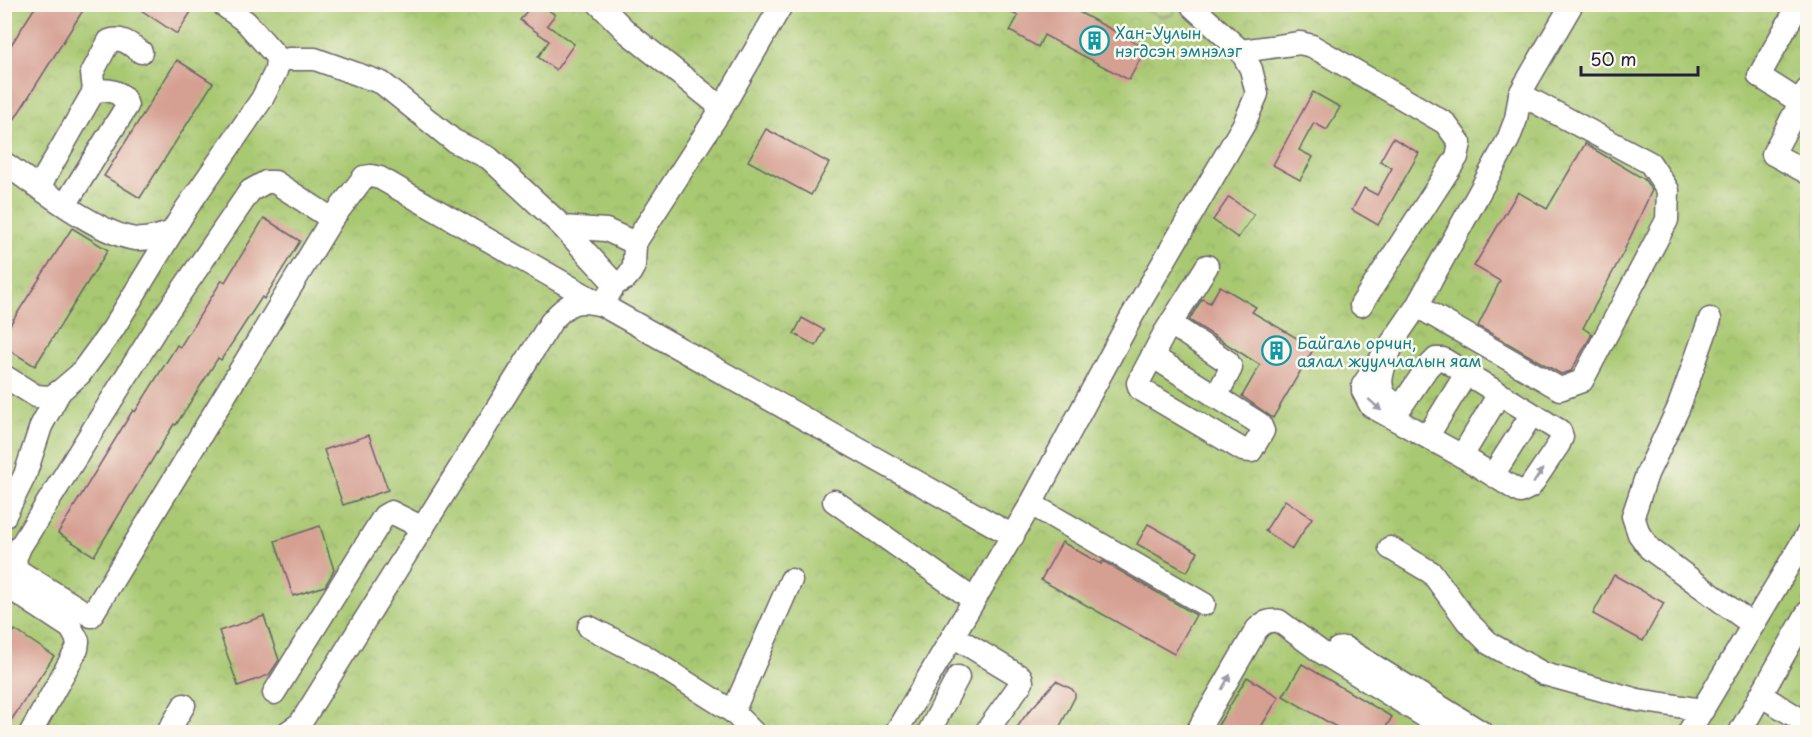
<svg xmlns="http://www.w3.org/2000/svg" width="1812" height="737" font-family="'Playpen Sans',sans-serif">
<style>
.park{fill:url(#park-crowns);stroke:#657556;stroke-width:1.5}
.garden{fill:url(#garden-dots);stroke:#657556;stroke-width:1.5}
.building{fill:#d59f92}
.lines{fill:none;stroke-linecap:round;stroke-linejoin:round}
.minor-casing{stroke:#6b6368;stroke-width:25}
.minor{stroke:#fff;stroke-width:22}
.oneway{fill:#9c9ca7}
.labels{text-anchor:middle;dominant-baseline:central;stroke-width:5;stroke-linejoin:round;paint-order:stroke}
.culture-label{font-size:16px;fill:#0d838f;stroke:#fbf7ec;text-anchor:start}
</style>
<defs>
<pattern id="park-crowns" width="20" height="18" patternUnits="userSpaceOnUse" patternTransform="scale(1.5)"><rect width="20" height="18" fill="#a8c871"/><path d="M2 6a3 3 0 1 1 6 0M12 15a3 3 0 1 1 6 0" fill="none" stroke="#90ac63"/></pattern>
<pattern id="garden-dots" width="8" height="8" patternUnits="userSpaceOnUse" patternTransform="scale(1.5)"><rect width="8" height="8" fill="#a8c871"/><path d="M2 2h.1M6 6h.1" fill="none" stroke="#90ac63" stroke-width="1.8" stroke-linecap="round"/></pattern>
</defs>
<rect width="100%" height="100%" fill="#fbf7ec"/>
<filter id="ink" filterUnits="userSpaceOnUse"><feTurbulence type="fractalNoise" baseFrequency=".0167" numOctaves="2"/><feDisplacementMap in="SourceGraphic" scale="12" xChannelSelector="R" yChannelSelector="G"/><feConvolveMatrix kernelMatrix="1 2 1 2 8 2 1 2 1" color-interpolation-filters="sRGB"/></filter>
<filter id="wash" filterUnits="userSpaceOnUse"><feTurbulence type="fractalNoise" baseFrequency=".008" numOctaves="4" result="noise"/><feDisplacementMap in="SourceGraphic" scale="24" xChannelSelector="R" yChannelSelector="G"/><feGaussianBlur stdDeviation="1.35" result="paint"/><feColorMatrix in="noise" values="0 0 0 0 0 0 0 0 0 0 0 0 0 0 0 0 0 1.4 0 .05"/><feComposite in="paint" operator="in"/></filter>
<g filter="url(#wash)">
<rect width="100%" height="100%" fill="#f3dcbd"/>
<rect class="park" x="5" y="5" width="1802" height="727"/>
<path class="garden" d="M1136,5H1178L1172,15L1159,16Z"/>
<g id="blocks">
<g class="building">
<path d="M37,4H87L14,120L4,114V56Z"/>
<path d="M132,4H196L177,34Z"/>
<path d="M532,4H540L555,15L547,25L574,44L556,70L538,57L549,41L520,20Z"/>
<path d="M995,4H1064L1146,48L1129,80L1044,35L1038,47L1010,31L1018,16Z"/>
<path d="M177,60L213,83L140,198L104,176Z"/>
<path d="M1313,92L1340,107L1327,130L1314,123L1299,150L1313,157L1300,180L1273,165Z"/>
<path d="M766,129L829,163L811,195L748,161Z"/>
<path d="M1393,138L1419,153L1378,225L1352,210L1364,188L1377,195L1392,168L1380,161Z"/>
<path d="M1585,144L1644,179L1652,190L1623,253L1583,328L1592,334L1571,371L1561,374L1478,326L1500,281L1474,266L1518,192L1547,209Z"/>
<path d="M1229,197L1254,215L1238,238L1213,220Z"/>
<path d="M264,218L300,241L264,299L262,297L221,360L218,358L176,425L174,424L94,556L58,533L133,410L135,412L177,345L180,347L222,280L225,282Z"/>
<path d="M72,228L108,250L35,366L4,347V334Z"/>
<path d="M1220,286L1256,307L1252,312L1314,348L1273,418L1242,396L1260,365L1189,320L1202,299L1210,303Z"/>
<path d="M802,318L824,330L816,346L794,334Z"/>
<path d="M369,435L388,490L343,505L324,450Z"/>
<path d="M1285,500L1312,518L1292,549L1265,531Z"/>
<path d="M1148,524L1198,552L1187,572L1137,544Z"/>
<path d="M320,526L334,570L325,586L293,596L275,541Z"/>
<path d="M1062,542L1101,564L1103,561L1196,615L1174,654L1041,580Z"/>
<path d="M1614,575L1664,603L1643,641L1593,614Z"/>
<path d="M264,616L279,660L269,675L238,686L219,631Z"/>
<path d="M15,630L54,656L4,731V645Z"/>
<path d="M1302,664L1392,717L1383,732H1345L1283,696Z"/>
<path d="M1247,677L1279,697L1258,732H1214Z"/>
<path d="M1056,681L1072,689L1075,693V697L1057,732H1014L1025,716Z"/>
</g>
</g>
</g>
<g filter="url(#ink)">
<use href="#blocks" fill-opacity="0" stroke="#6b6368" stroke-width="1.5"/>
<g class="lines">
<defs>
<g id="minor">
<path d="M599,4L628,33L722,108"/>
<path d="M1799,4L1759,76L1800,102"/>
<path d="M1241,51L1300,43L1312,46L1445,123L1460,143L1457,157L1361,305"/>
<path d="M289,59H315L382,83L454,141L489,158L563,227L606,230L635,243"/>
<path d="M1807,90L1773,154L1808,173"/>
<path d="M4,163C36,185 99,235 136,239C149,240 161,236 172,232"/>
<path d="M39,187L94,91L92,73L109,41C122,36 131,45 141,52"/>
<path d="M65,205L127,106C123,90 107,89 94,91"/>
<path d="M332,219L275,182H266L250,191L157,327L20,547L15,559L17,570L91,616L332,219L364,177L371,176L380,178L602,305L615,284L625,279L630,273L634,266L635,243L722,108L782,4"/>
<path d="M563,227L615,284"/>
<path d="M1417,306L1560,389L1582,381L1667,220L1668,190L1650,163L1520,94"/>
<path d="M1710,319L1678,409L1647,474L1633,516L1639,534L1650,549L1753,625"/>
<path d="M1171,324L1228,362L1231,368L1216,397"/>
<path d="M1394,341C1385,363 1367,397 1402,405L1427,368L1436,359H1443L1560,431L1562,437L1559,444L1530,487L1520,492L1462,456L1371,406L1363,391V385L1417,306L1508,140L1516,119L1520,94L1526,83L1572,4"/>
<path d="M1152,356L1260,424L1263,431L1251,451L1243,450L1140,389L1138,383L1164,334L1207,266"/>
<path d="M4,376L36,396L50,397L60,391L80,374L113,329L186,209L262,99L276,71L277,57L246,22L222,4"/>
<path d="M1427,437L1466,374"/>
<path d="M1462,456L1499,394"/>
<path d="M1493,475L1532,414"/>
<path d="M834,501L974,600"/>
<path d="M1031,504L1204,604"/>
<path d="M4,517L25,475L41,426L60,391"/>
<path d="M1390,548L1432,573L1467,621L1490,644L1544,674L1638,700L1703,710"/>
<path d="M4,589L10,588L71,628L78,641L77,649L31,732"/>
<path d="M589,627L643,655L733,712L753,732"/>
<path d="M953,636L1021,677L1022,682L986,732"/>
<path d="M1338,649L1345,648L1481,732"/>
<path d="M274,693L384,516L391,512L423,528"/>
<path d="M1762,696L1808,724"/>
<path d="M733,712L791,580"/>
<path d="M168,732L184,705"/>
<path d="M288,732L300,724L551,322C568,302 577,298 602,305L1013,536"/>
<path d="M896,732L1031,504L1132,316L1244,124L1257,94L1251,69L1241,51L1193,7L1194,4"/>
<path d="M929,732L958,677"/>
<path d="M1197,732L1257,629C1264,622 1269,620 1279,621L1321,652L1450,732"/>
<path d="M1689,732L1808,533"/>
<path d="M1740,732L1808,612"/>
</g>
</defs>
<use href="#minor" class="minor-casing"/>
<use href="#minor" class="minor"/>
</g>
<defs><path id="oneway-solid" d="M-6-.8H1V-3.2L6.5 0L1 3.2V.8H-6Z" transform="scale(1.5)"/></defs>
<g class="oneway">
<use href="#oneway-solid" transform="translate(1375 405) rotate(42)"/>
<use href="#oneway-solid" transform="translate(1538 476) rotate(-57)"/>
<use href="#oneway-solid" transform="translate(1226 682) rotate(-60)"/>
</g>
</g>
<defs>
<symbol id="building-ring" viewBox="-11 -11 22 22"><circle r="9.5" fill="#fbf7ec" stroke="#0f9aa8" stroke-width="1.5"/><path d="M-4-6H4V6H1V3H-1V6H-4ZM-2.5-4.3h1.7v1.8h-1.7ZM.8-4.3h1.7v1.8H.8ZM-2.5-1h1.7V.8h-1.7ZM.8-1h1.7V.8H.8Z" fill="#0f9aa8"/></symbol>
</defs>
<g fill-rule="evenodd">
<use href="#building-ring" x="1078" y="24" width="33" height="33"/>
<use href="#building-ring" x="1260" y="334" width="33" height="33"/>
</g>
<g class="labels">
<g class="culture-label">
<text x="1115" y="32">Хан-Уулын<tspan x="1115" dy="18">нэгдсэн эмнэлэг</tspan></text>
<text x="1297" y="342">Байгаль орчин,<tspan x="1297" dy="18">аялал жуулчлалын яам</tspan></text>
</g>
</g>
<rect width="1812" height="737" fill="none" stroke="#fbf7ec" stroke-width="24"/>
<path d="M1581 66v9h117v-9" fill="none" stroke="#22223b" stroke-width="3"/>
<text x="1590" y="66" font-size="18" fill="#22223b" stroke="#fbf7ec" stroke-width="4.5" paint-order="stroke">50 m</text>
</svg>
